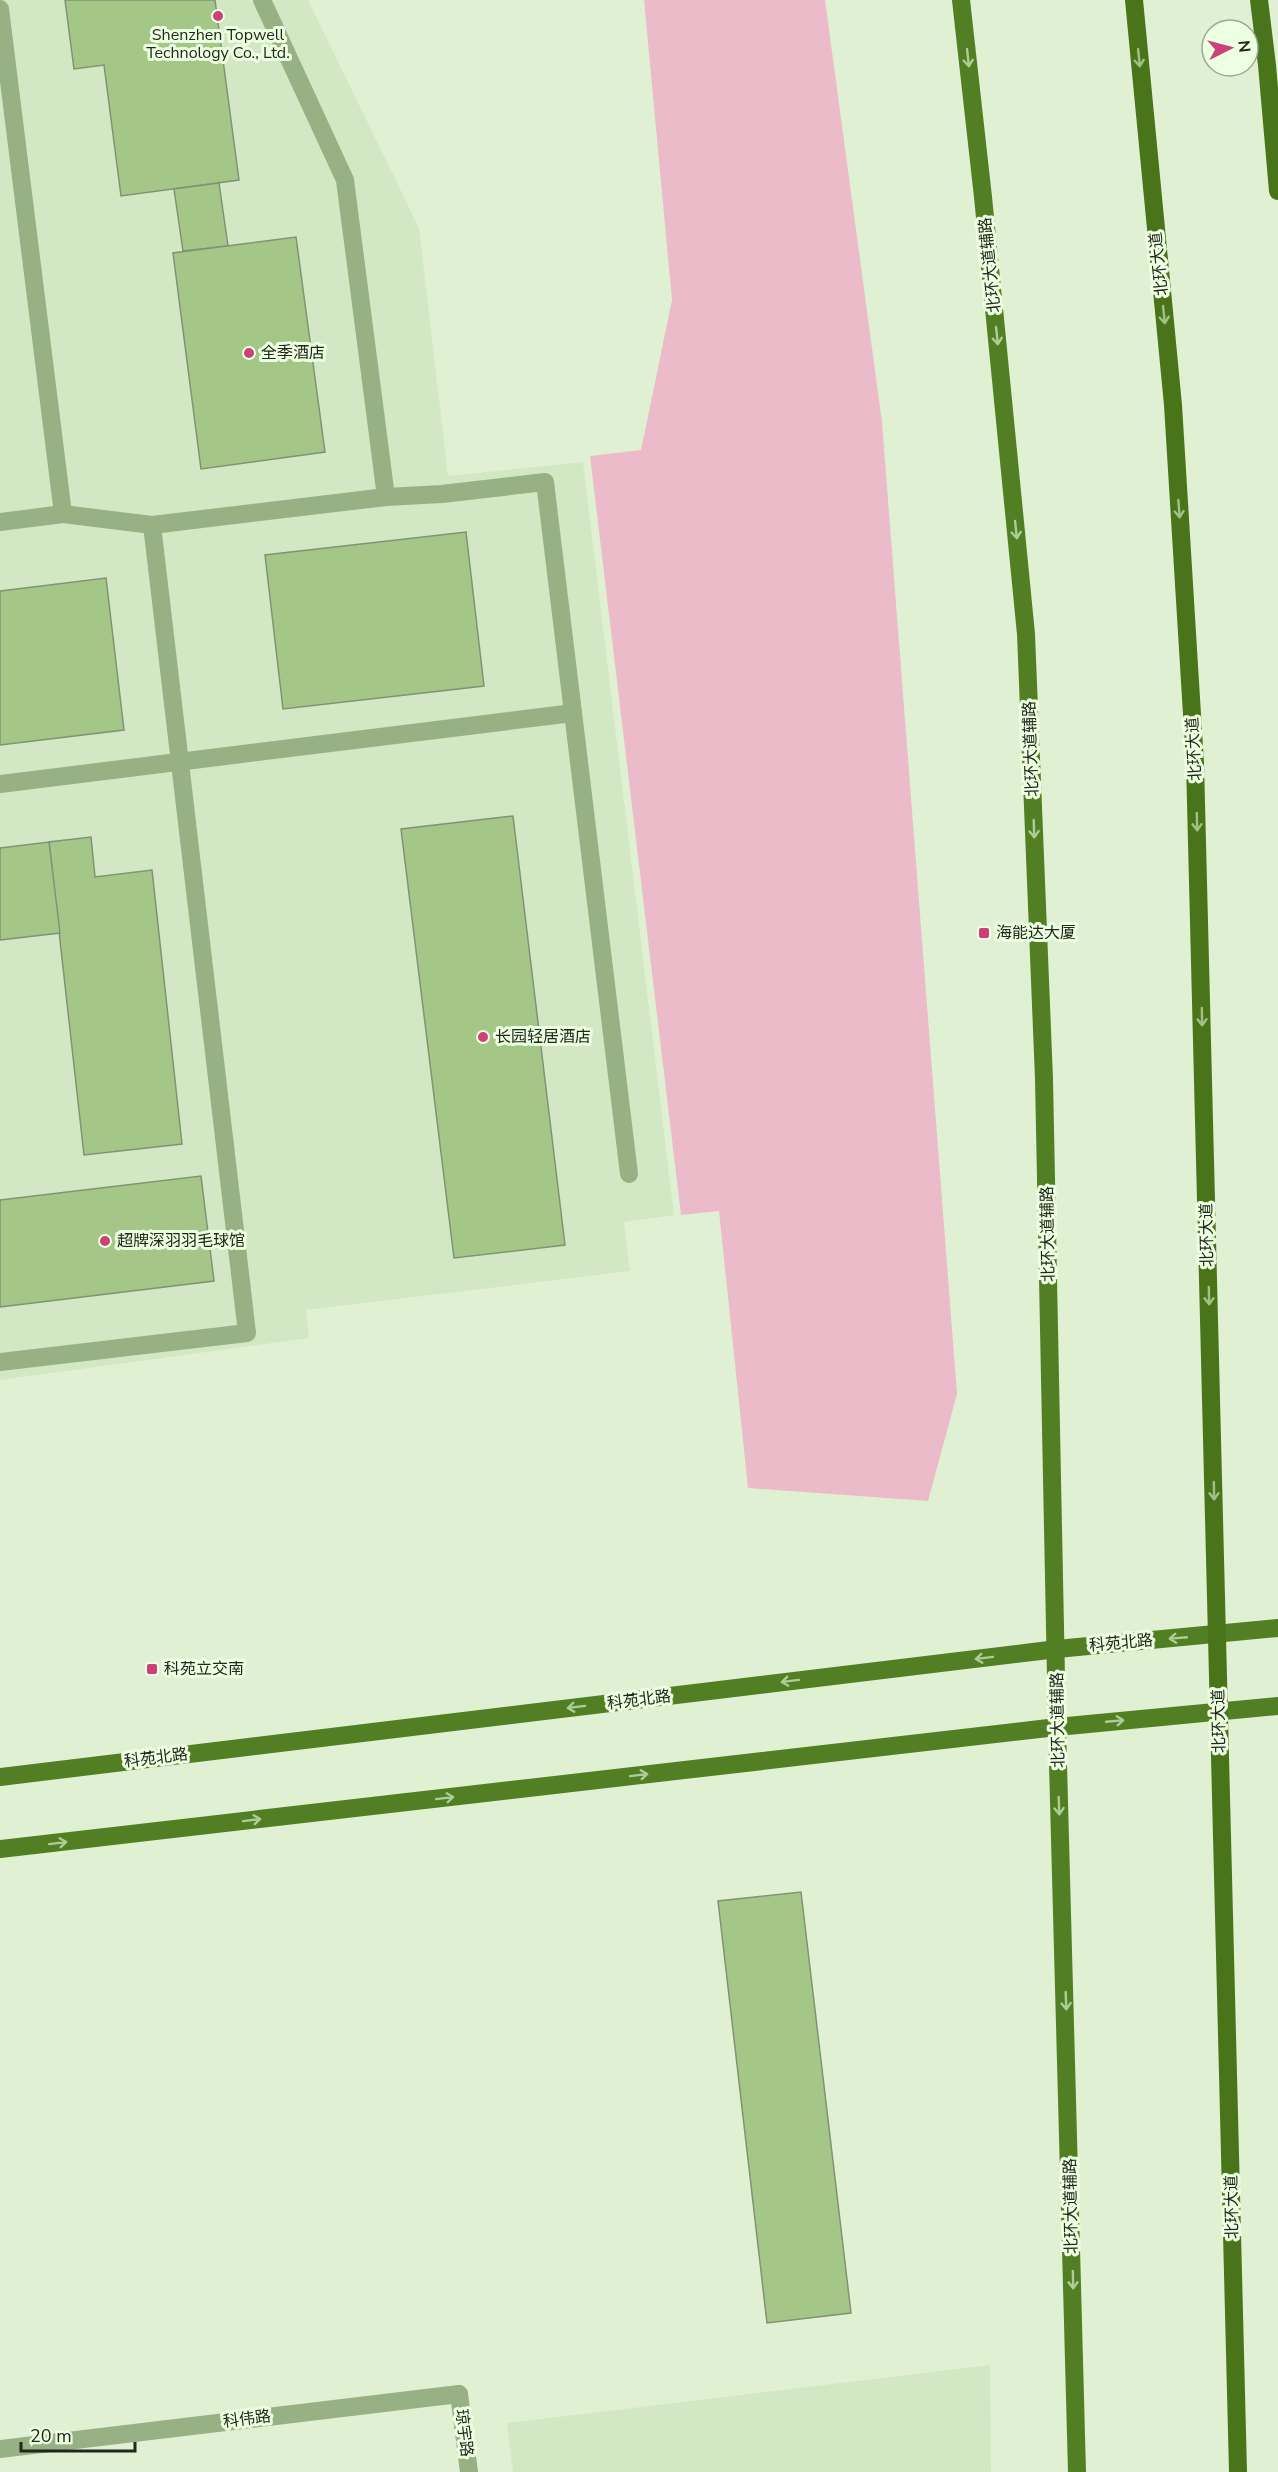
<svg xmlns="http://www.w3.org/2000/svg" width="1278" height="2472" font-family="'Nunito Sans','Noto Sans SC',sans-serif">
<style>
.built{fill:#d2e7c3}
.green{fill:#ecbbc9}
.building{fill:#a4c788;stroke:#829277;stroke-width:1.5}
.lines{fill:none;stroke-linecap:round;stroke-linejoin:round}
.service{stroke:#98b184;stroke-width:18}
.minor{stroke:#98b184;stroke-width:18}
.tertiary{stroke:#98b184;stroke-width:18}
.primary{stroke:#527f23;stroke-width:18}
.trunk{stroke:#4a741a;stroke-width:18}
.trunk-bridge{stroke:#4a741a;stroke-width:18}
.oneway{stroke:#afcc95}
.oneway2{stroke:#a4c087}
.poi-dot{fill:#cc4179;stroke:#edffe1;stroke-width:2}
.labels{text-anchor:middle;dominant-baseline:central;stroke-width:6;stroke-linejoin:round;paint-order:stroke}
.poi-label{font-size:16px;fill:#20271c;stroke:#edffe1;text-anchor:start}
.street-label{font-size:16px;fill:#20271c;stroke:#edffe1}
</style>
<rect width="100%" height="100%" fill="#e0f1d3"/>
<g class="built">
<path d="M0,0H308L419,228L448,476L583,462L674,1215L624,1222L630,1271L306,1310L309,1338L0,1380Z"/>
<path d="M990,2365L991,2472H513L507,2423Z"/>
</g>
<path class="green" d="M644,0H825L882,422L957,1394L928,1501L748,1488L719,1211L681,1215L590,456L641,450L672,300Z"/>
<g class="building">
<path d="M65,0H215L239,180L121,196L104,65L74,69Z"/>
<path d="M219,183L228,246L183,251L174,189Z"/>
<path d="M296,237L325,452L201,469L173,253Z"/>
<path d="M466,532L484,686L283,709L265,555Z"/>
<path d="M106,578L124,730L0,745V591Z"/>
<path d="M513,816L565,1245L454,1258L401,829Z"/>
<path d="M91,837L95,877L152,870L182,1144L84,1155L49,842Z"/>
<path d="M49,842L60,933L0,940V848Z"/>
<path d="M201,1176L214,1281L0,1307V1200Z"/>
<path d="M801,1892L851,2313L767,2323L718,1901Z"/>
</g>
<g class="lines">
<g class="service">
<path d="M262,0L345,180L386,497"/>
<path d="M0,9L63,514"/>
<path d="M0,522L63,514L152,525L386,497L442,494L545,482L629,1174"/>
<path d="M0,784L573,713"/>
<path d="M0,1362L247,1333L152,525"/>
</g>
<path class="minor" d="M459,2394L469,2472"/>
<path class="tertiary" d="M0,2449L459,2394"/>
<g class="primary">
<path d="M961,0L983,197L1026,634L1044,1079L1057,1727L1077,2472"/>
<path d="M0,1777L1057,1649L1278,1628"/>
<path d="M0,1849L1057,1727L1278,1706"/>
</g>
<g class="trunk">
<path d="M1134,0L1173,405L1195,763"/>
<path d="M1259,0L1267,65L1278,191"/>
</g>
<path class="trunk-bridge" d="M1195,763L1238,2472"/>
</g>
<defs><path id="oneway-shaft" d="M-6 0H5M1.5-3L5.5 0L1.5 3" fill="none" stroke-width="1.6" stroke-linecap="round" stroke-linejoin="round" transform="scale(1.5)"/></defs>
<g class="oneway">
<use href="#oneway-shaft" transform="translate(968 58) rotate(84)"/>
<use href="#oneway-shaft" transform="translate(997 336) rotate(84)"/>
<use href="#oneway-shaft" transform="translate(1016 530) rotate(84)"/>
<use href="#oneway-shaft" transform="translate(1034 829) rotate(88)"/>
<use href="#oneway-shaft" transform="translate(1178 1638) rotate(175)"/>
<use href="#oneway-shaft" transform="translate(984 1658) rotate(173)"/>
<use href="#oneway-shaft" transform="translate(790 1681) rotate(173)"/>
<use href="#oneway-shaft" transform="translate(576 1707) rotate(173)"/>
<use href="#oneway-shaft" transform="translate(1115 1721) rotate(-5)"/>
<use href="#oneway-shaft" transform="translate(639 1775) rotate(-7)"/>
<use href="#oneway-shaft" transform="translate(445 1798) rotate(-7)"/>
<use href="#oneway-shaft" transform="translate(1059 1806) rotate(88)"/>
<use href="#oneway-shaft" transform="translate(252 1820) rotate(-7)"/>
<use href="#oneway-shaft" transform="translate(58 1843) rotate(-7)"/>
<use href="#oneway-shaft" transform="translate(1066 2001) rotate(88)"/>
<use href="#oneway-shaft" transform="translate(1073 2280) rotate(89)"/>
</g>
<g class="oneway2">
<use href="#oneway-shaft" transform="translate(1139 58) rotate(84)"/>
<use href="#oneway-shaft" transform="translate(1164 315) rotate(84)"/>
<use href="#oneway-shaft" transform="translate(1179 509) rotate(86)"/>
<use href="#oneway-shaft" transform="translate(1197 822) rotate(89)"/>
<use href="#oneway-shaft" transform="translate(1202 1017) rotate(89)"/>
<use href="#oneway-shaft" transform="translate(1209 1296) rotate(89)"/>
<use href="#oneway-shaft" transform="translate(1214 1491) rotate(89)"/>
</g>
<g class="poi-dot">
<circle cx="218" cy="16" r="6"/>
<circle cx="249" cy="353" r="6"/>
<rect x="978" y="927" width="12" height="12" rx="3"/>
<circle cx="483" cy="1037" r="6"/>
<circle cx="105" cy="1241" r="6"/>
<rect x="146" y="1663" width="12" height="12" rx="3"/>
</g>
<g class="labels">
<g class="poi-label">
<text x="218" y="35" text-anchor="middle">Shenzhen Topwell<tspan x="218" dy="18">Technology Co., Ltd.</tspan></text>
<text x="261" y="353">全季酒店</text>
<text x="996" y="933">海能达大厦</text>
<text x="495" y="1037">长园轻居酒店</text>
<text x="117" y="1241">超牌深羽羽毛球馆</text>
<text x="164" y="1669">科苑立交南</text>
</g>
<g class="street-label">
<text transform="translate(1159 264) rotate(-96)">北环大道</text>
<text transform="translate(990 265) rotate(-96)">北环大道辅路</text>
<text transform="translate(1031 749) rotate(-92)">北环大道辅路</text>
<text transform="translate(1194 749) rotate(-93)">北环大道</text>
<text transform="translate(1048 1234) rotate(-91)">北环大道辅路</text>
<text transform="translate(1207 1235) rotate(-91)">北环大道</text>
<text transform="translate(1121 1643) rotate(-5)">科苑北路</text>
<text transform="translate(639 1700) rotate(-7)">科苑北路</text>
<text transform="translate(1058 1720) rotate(-91)">北环大道辅路</text>
<text transform="translate(1219 1721) rotate(-91)">北环大道</text>
<text transform="translate(156 1758) rotate(-7)">科苑北路</text>
<text transform="translate(1071 2206) rotate(-91)">北环大道辅路</text>
<text transform="translate(1232 2207) rotate(-91)">北环大道</text>
<text transform="translate(247 2419) rotate(-7)">科伟路</text>
<text transform="translate(464 2433) rotate(83)">琼宇路</text>
</g>
</g>
<g transform="translate(1230 48) rotate(84)"><circle r="28" fill="#edffe1" stroke="#9ba992" stroke-width="1.5"/>
<path d="M0-4.5L10 22L0 15L-10 22Z" fill="#cc4179"/>
<text y="-9" font-size="16" font-weight="bold" text-anchor="middle" fill="#20271c">N</text>
</g>
<path d="M21 2442v9h114v-9" fill="none" stroke="#20271c" stroke-width="3"/>
<text x="30" y="2442" font-size="18" fill="#20271c" stroke="#edffe1" stroke-width="4.5" paint-order="stroke">20 m</text>
</svg>
